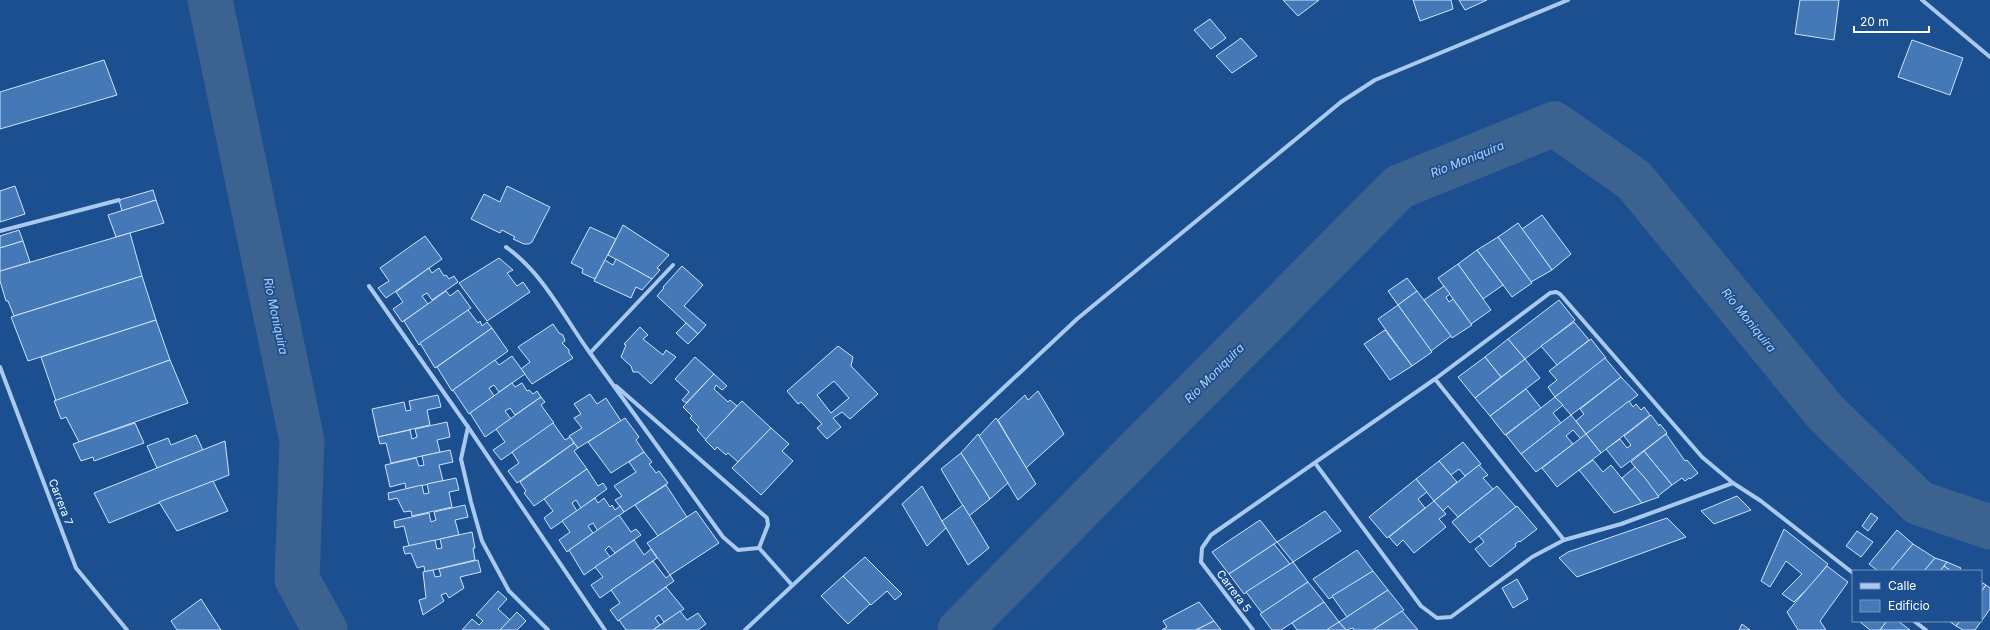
<svg xmlns="http://www.w3.org/2000/svg" width="1990" height="630" font-family="Inter,sans-serif">
<style>
.lines{fill:none;stroke-linecap:round;stroke-linejoin:round}
.river{stroke:#3c6290;stroke-width:45}
.building{fill:#4478b7;stroke:#cfe3fa;fill-rule:evenodd}
.minor{stroke:#a9c9ee;stroke-width:4}
.labels{text-anchor:middle;dominant-baseline:central;stroke-width:3.5;stroke-linejoin:round;paint-order:stroke}
.street-label{font-size:11px;fill:#fff;stroke:#1b4f8f}
.water-label{font-size:12px;font-style:italic;fill:#b5d3f5;stroke:#1b4f8f}
</style>
<rect width="100%" height="100%" fill="#1b4f8f"/>
<g class="lines">
<g class="river">
<path d="M210,0L302,441L297,579L325,630"/>
<path d="M960,630L1399,187L1554,124L1634,180L1826,413L1919,503L1990,527"/>
</g>
</g>
<g class="building">
<path d="M1283,0H1319L1298,16Z"/>
<path d="M1413,0H1451L1453,9L1420,21Z"/>
<path d="M1459,0H1487L1465,10Z"/>
<path d="M1800,0H1839L1834,40L1795,34Z"/>
<path d="M1210,19L1226,38L1211,49L1194,30Z"/>
<path d="M1241,38L1257,56L1232,73L1216,56Z"/>
<path d="M1912,40L1963,58L1950,95L1898,77Z"/>
<path d="M104,60L117,95L0,129V92Z"/>
<path d="M15,186L25,214L0,222V191Z"/>
<path d="M507,186L550,207L532,242L529,244H524L513,239L515,237L502,230L500,233L471,219L484,194L500,202Z"/>
<path d="M153,190L156,200L122,211L119,200Z"/>
<path d="M156,200L164,223L116,237L108,215Z"/>
<path d="M1542,215L1571,254L1552,270L1522,229Z"/>
<path d="M1518,223L1552,270L1531,282L1498,237Z"/>
<path d="M623,225L669,255L657,268L660,270L652,279L608,255Z"/>
<path d="M590,227L616,239L595,279L582,273L583,269L571,263Z"/>
<path d="M19,230L23,241L0,248V236Z"/>
<path d="M130,233L142,276L14,316L8,301H6L0,281V271Z"/>
<path d="M425,236L442,259L386,298L378,288L389,281L380,268Z"/>
<path d="M1498,237L1532,283L1512,297L1477,250Z"/>
<path d="M23,241L30,262L0,271V248Z"/>
<path d="M1477,250L1503,285L1483,299L1458,264Z"/>
<path d="M499,258L513,270L507,273L517,286L523,282L530,292L487,321L459,283Z"/>
<path d="M616,259L652,279L642,290L636,287L631,298L594,281L605,260L613,265Z"/>
<path d="M1458,264L1491,310L1471,324L1438,278Z"/>
<path d="M682,266L703,285L684,306L706,325L698,334L657,296L664,288L663,287Z"/>
<path d="M429,268L432,273L439,268L444,276L446,275L449,279L454,276L458,282L432,300L427,293L422,296L428,304L402,322L393,309L403,302L396,292Z"/>
<path d="M142,276L156,320L28,361L11,317Z"/>
<path d="M1407,278L1417,291L1398,305L1388,291Z"/>
<path d="M1444,286L1450,294L1446,297L1449,302L1453,299L1472,325L1452,338L1424,300Z"/>
<path d="M458,290L471,308L419,345L404,321L446,291L450,296Z"/>
<path d="M1417,291L1451,336L1431,351L1398,305Z"/>
<path d="M1559,300L1575,320L1525,359L1508,339Z"/>
<path d="M1398,305L1432,352L1412,366L1378,319Z"/>
<path d="M468,310L478,323L480,321L482,326L487,322L492,328L435,368L420,343Z"/>
<path d="M156,320L170,360L56,401L41,357Z"/>
<path d="M1574,322L1589,340L1557,365L1541,346Z"/>
<path d="M686,323L698,334L688,344L676,333Z"/>
<path d="M553,324L559,333L563,335L565,341L562,343L569,350V353L573,358L532,384L521,369L530,362L518,347Z"/>
<path d="M640,327L648,335L643,339L663,355L666,350L676,357L651,384L638,372H633L631,366L621,357L626,345L624,344Z"/>
<path d="M492,328L508,351L452,391L437,367Z"/>
<path d="M1385,330L1412,366L1390,380L1364,344Z"/>
<path d="M1508,339L1525,359L1501,377L1485,357Z"/>
<path d="M1591,339L1606,358L1555,397L1548,387L1557,380L1549,371Z"/>
<path d="M838,346L853,357L851,366L878,394L850,419L842,412L833,418L841,427L827,439L817,428L822,424L801,402L798,404L787,391ZM834,381L849,398L831,413L817,395Z"/>
<path d="M512,356L525,374L499,392L494,385L489,388L494,396L469,414L453,390L495,360L499,365Z"/>
<path d="M695,357L714,374L686,403L682,400L689,392L675,379Z"/>
<path d="M1485,357L1501,377L1475,398L1458,377Z"/>
<path d="M1605,358L1621,377L1571,415L1555,397Z"/>
<path d="M1525,359L1540,378L1490,416L1475,398Z"/>
<path d="M170,360L188,403L79,442L66,417L61,419L54,401Z"/>
<path d="M714,374L727,386L722,390L716,385L714,389L728,402L730,400L737,406L706,440L697,430L699,427L690,418L692,416L683,407Z"/>
<path d="M1621,377L1638,395L1586,434L1576,421L1584,414L1580,409Z"/>
<path d="M512,383L515,387L522,383L527,391L529,390L533,394L537,391L541,397L515,415L510,408L505,411L511,419L485,437L470,413Z"/>
<path d="M1526,389L1541,408L1505,435L1490,416Z"/>
<path d="M1038,391L1064,434L1026,468L998,420L1025,395L1028,400Z"/>
<path d="M590,394L597,404L606,398L621,421L578,448L569,436L582,428L574,418L581,414L574,404Z"/>
<path d="M438,395L441,407L427,410L430,425L378,437L372,409L404,402L406,411L411,410L409,401Z"/>
<path d="M541,397L545,402L541,405L554,423L501,460L493,450L505,442L496,429Z"/>
<path d="M1555,397L1563,405L1553,413L1561,423L1521,454L1506,435Z"/>
<path d="M742,401L771,428L738,462L728,453L726,455L717,447L715,450L705,440Z"/>
<path d="M1629,401L1633,407L1636,404L1641,410L1644,407L1650,415L1601,453L1586,434Z"/>
<path d="M1571,415L1586,434L1581,439L1573,430L1566,436L1573,444L1536,472L1521,454Z"/>
<path d="M1651,415L1657,423L1659,426L1660,424L1667,433L1621,468L1606,449L1620,439L1627,448L1631,445L1624,436Z"/>
<path d="M625,418L639,437L636,440L644,452L611,473L588,442Z"/>
<path d="M996,418L1036,484L1018,500L979,436Z"/>
<path d="M447,422L450,437L437,440L440,452L391,463L386,443L380,444L378,437L410,430L412,439L417,437L415,429Z"/>
<path d="M135,423L144,443L94,461L93,457L81,461L73,444Z"/>
<path d="M553,423L565,440L570,437L574,443L517,483L508,471L519,463L512,452Z"/>
<path d="M771,428L789,444L782,451L793,461L761,495L732,468Z"/>
<path d="M978,434L1008,483L990,499L961,453Z"/>
<path d="M1586,434L1601,453L1557,487L1542,468Z"/>
<path d="M1666,434L1685,461L1687,460L1698,473L1690,479L1689,478L1685,481L1682,478L1672,485L1644,451Z"/>
<path d="M196,435L203,450L157,468L147,446L168,438L171,445Z"/>
<path d="M225,441L229,475L109,523L94,493Z"/>
<path d="M1463,442L1481,464L1465,476L1459,469L1451,475L1439,461Z"/>
<path d="M574,443L578,448L574,451L587,469L534,506L524,493L526,491L520,482Z"/>
<path d="M450,450L453,462L439,465L443,481L406,489L405,483L390,487L385,465L416,458L419,466L424,465L422,456Z"/>
<path d="M1644,451L1672,485L1658,496L1631,462Z"/>
<path d="M644,452L652,462L649,464L654,470L656,473L659,471L668,483L624,512L615,500L622,496L614,486L636,472L629,462Z"/>
<path d="M961,453L990,499L969,516L941,469Z"/>
<path d="M1593,460L1603,472L1611,465L1642,503L1614,513L1579,470Z"/>
<path d="M1439,461L1457,482L1434,501L1416,479Z"/>
<path d="M1479,465L1488,475L1483,478L1493,489L1458,517L1448,506L1443,511L1434,501Z"/>
<path d="M1635,467L1645,478L1659,497L1642,503L1622,478Z"/>
<path d="M587,469L598,486L603,483L607,489L581,508L576,500L572,503L577,511L551,529L544,518L553,511L544,499Z"/>
<path d="M456,478L459,490L449,492L452,507L412,516L411,511L404,512L397,498L389,500L388,493L422,485L424,494L429,493L427,484Z"/>
<path d="M1416,479L1427,492L1418,499L1425,508L1387,538L1369,517Z"/>
<path d="M213,481L228,511L177,531L159,502Z"/>
<path d="M666,485L687,517L658,536L635,505Z"/>
<path d="M922,486L946,528L927,546L902,504Z"/>
<path d="M1497,486L1516,507L1470,543L1452,522Z"/>
<path d="M1737,496L1751,510L1714,524L1701,511Z"/>
<path d="M595,498L598,503L604,498L610,507L612,505L615,510L620,506L624,512L598,531L593,523L588,526L593,533L567,552L559,540L570,532L562,521Z"/>
<path d="M1434,501L1446,514L1439,519L1446,527L1414,553L1403,540L1397,546L1389,537Z"/>
<path d="M465,505L468,517L455,520L459,535L409,546L404,526L395,528L394,521L429,513L431,522L436,520L434,512Z"/>
<path d="M963,505L989,548L968,565L942,521Z"/>
<path d="M1517,506L1537,529L1520,542L1519,541L1515,544L1516,546L1490,567L1475,549L1484,542L1479,536Z"/>
<path d="M696,511L719,543L670,575L647,543Z"/>
<path d="M1325,511L1341,531L1293,562L1277,542Z"/>
<path d="M1871,513L1878,518L1868,531L1862,526Z"/>
<path d="M619,515L631,532L636,529L641,535L615,553L609,546L605,550L610,557L584,575L569,550Z"/>
<path d="M1667,518L1686,537L1577,577L1559,558L1568,552Z"/>
<path d="M1260,520L1277,542L1229,574L1212,552Z"/>
<path d="M1784,529L1828,564L1813,583L1794,602L1782,594L1802,574L1786,561L1770,587L1761,581Z"/>
<path d="M1897,530L1913,544L1890,571H1878L1869,564Z"/>
<path d="M1857,531L1873,542L1861,557L1846,546Z"/>
<path d="M472,532L475,548H473L475,560L425,572L424,566L417,568L411,553L405,554L403,547L435,540L437,549L442,548L440,539Z"/>
<path d="M634,540L644,555L651,549L657,558L600,598L591,585L603,577L595,567Z"/>
<path d="M1274,544L1290,564L1244,594L1229,574Z"/>
<path d="M1913,544L1935,558L1924,571H1890Z"/>
<path d="M1357,550L1373,571L1329,599L1313,579Z"/>
<path d="M865,557L902,594L895,600L887,591L871,605L843,576Z"/>
<path d="M1935,558L1947,562L1940,571H1924Z"/>
<path d="M478,560L481,572L460,577L464,588L449,598L446,593L441,595L444,601L423,615L419,600L426,598L423,572L433,570L435,577L441,576L439,569Z"/>
<path d="M653,561L666,578L670,575L674,581L618,621L610,610L620,603L611,590Z"/>
<path d="M1293,562L1308,582L1262,613L1246,592Z"/>
<path d="M1947,562L1961,568L1959,571H1951L1944,566Z"/>
<path d="M1827,566L1848,582L1820,621L1826,630H1798L1787,612Z"/>
<path d="M1944,566L1951,571H1940Z"/>
<path d="M1373,571L1388,590L1347,617L1332,596Z"/>
<path d="M843,576L870,604L848,624L821,596Z"/>
<path d="M1517,579L1528,599L1513,608L1502,588Z"/>
<path d="M1308,582L1324,602L1281,630H1272L1260,614Z"/>
<path d="M1981,582L1986,585L1981,592Z"/>
<path d="M1986,585L1990,588V609L1975,630H1963L1956,626L1960,621H1981V592Z"/>
<path d="M666,587L684,609L664,622L659,615L655,618L660,625L653,630H626L619,620Z"/>
<path d="M1388,590L1404,610L1373,630H1354L1353,628L1346,630L1339,622Z"/>
<path d="M498,591L507,599L498,609L510,620L500,630H462L472,619L479,625L483,621L476,615Z"/>
<path d="M201,599L221,630H177L171,621Z"/>
<path d="M1199,602L1214,621L1196,630H1162L1167,627L1163,621Z"/>
<path d="M1324,602L1339,622L1327,630H1297L1292,623Z"/>
<path d="M680,611L687,620L698,613L706,624L698,630H653Z"/>
<path d="M1402,611L1418,630H1373Z"/>
<path d="M517,612L526,621L517,630H500Z"/>
<path d="M1214,621L1221,630H1196Z"/>
<path d="M1859,621H1887L1880,630H1870Z"/>
<path d="M1887,621H1898L1910,630H1880Z"/>
<path d="M1949,621H1960L1956,626Z"/>
<path d="M1339,622L1346,630H1327L1331,627Z"/>
<path d="M1742,624L1750,630H1739Z"/>
</g>
<g class="lines">
<g class="minor">
<path d="M1922,0L1990,57"/>
<path d="M0,231L119,200"/>
<path d="M506,247C543,273 564,317 590,353C634,414 679,476 723,537L738,550L759,548"/>
<path d="M369,286L468,427L605,630"/>
<path d="M590,353L673,265"/>
<path d="M0,367L76,568L127,630"/>
<path d="M1435,379L1564,540"/>
<path d="M616,386L767,518L768,525L759,548"/>
<path d="M468,427L461,459L471,502L482,541L509,591L548,630"/>
<path d="M1315,463L1421,606L1437,618L1451,617L1532,557L1564,540L1621,524L1733,483"/>
<path d="M759,548L792,585"/>
<path d="M1914,621L1926,630"/>
<path d="M745,630L1077,319L1341,102L1375,80L1568,0"/>
<path d="M1253,630L1201,562L1202,548L1211,535L1435,379L1550,293L1556,292L1560,294L1702,457L1733,483L1761,501L1853,573"/>
</g>
</g>
<g class="labels">
<g class="street-label">
<text transform="translate(61 502) rotate(69)">Carrera 7</text>
<text transform="translate(1234 591) rotate(53)">Carrera 5</text>
</g>
<g class="water-label">
<text transform="translate(1467 159) rotate(-22)">Río Moniquira</text>
<text transform="translate(276 316) rotate(78)">Río Moniquira</text>
<text transform="translate(1749 320) rotate(51)">Río Moniquira</text>
<text transform="translate(1214 373) rotate(-45)">Río Moniquira</text>
</g>
</g>
<rect x="1852" y="570" width="130" height="52" fill="#1b4f8f" stroke="#7695bc"/>
<rect x="1860" y="583" width="20" height="6" fill="#a9c9ee" stroke="#7695bc"/>
<text x="1888" y="590" font-size="12" fill="#ffffff">Calle</text>
<rect x="1860" y="600" width="20" height="12" fill="#4478b7" stroke="#7695bc"/>
<text x="1888" y="610" font-size="12" fill="#ffffff">Edificio</text>
<path d="M1854 26v6h75v-6" fill="none" stroke="#ffffff" stroke-width="2"/>
<text x="1860" y="26" font-size="12" fill="#ffffff" stroke="#1b4f8f" stroke-width="3" paint-order="stroke">20 m</text>
</svg>
